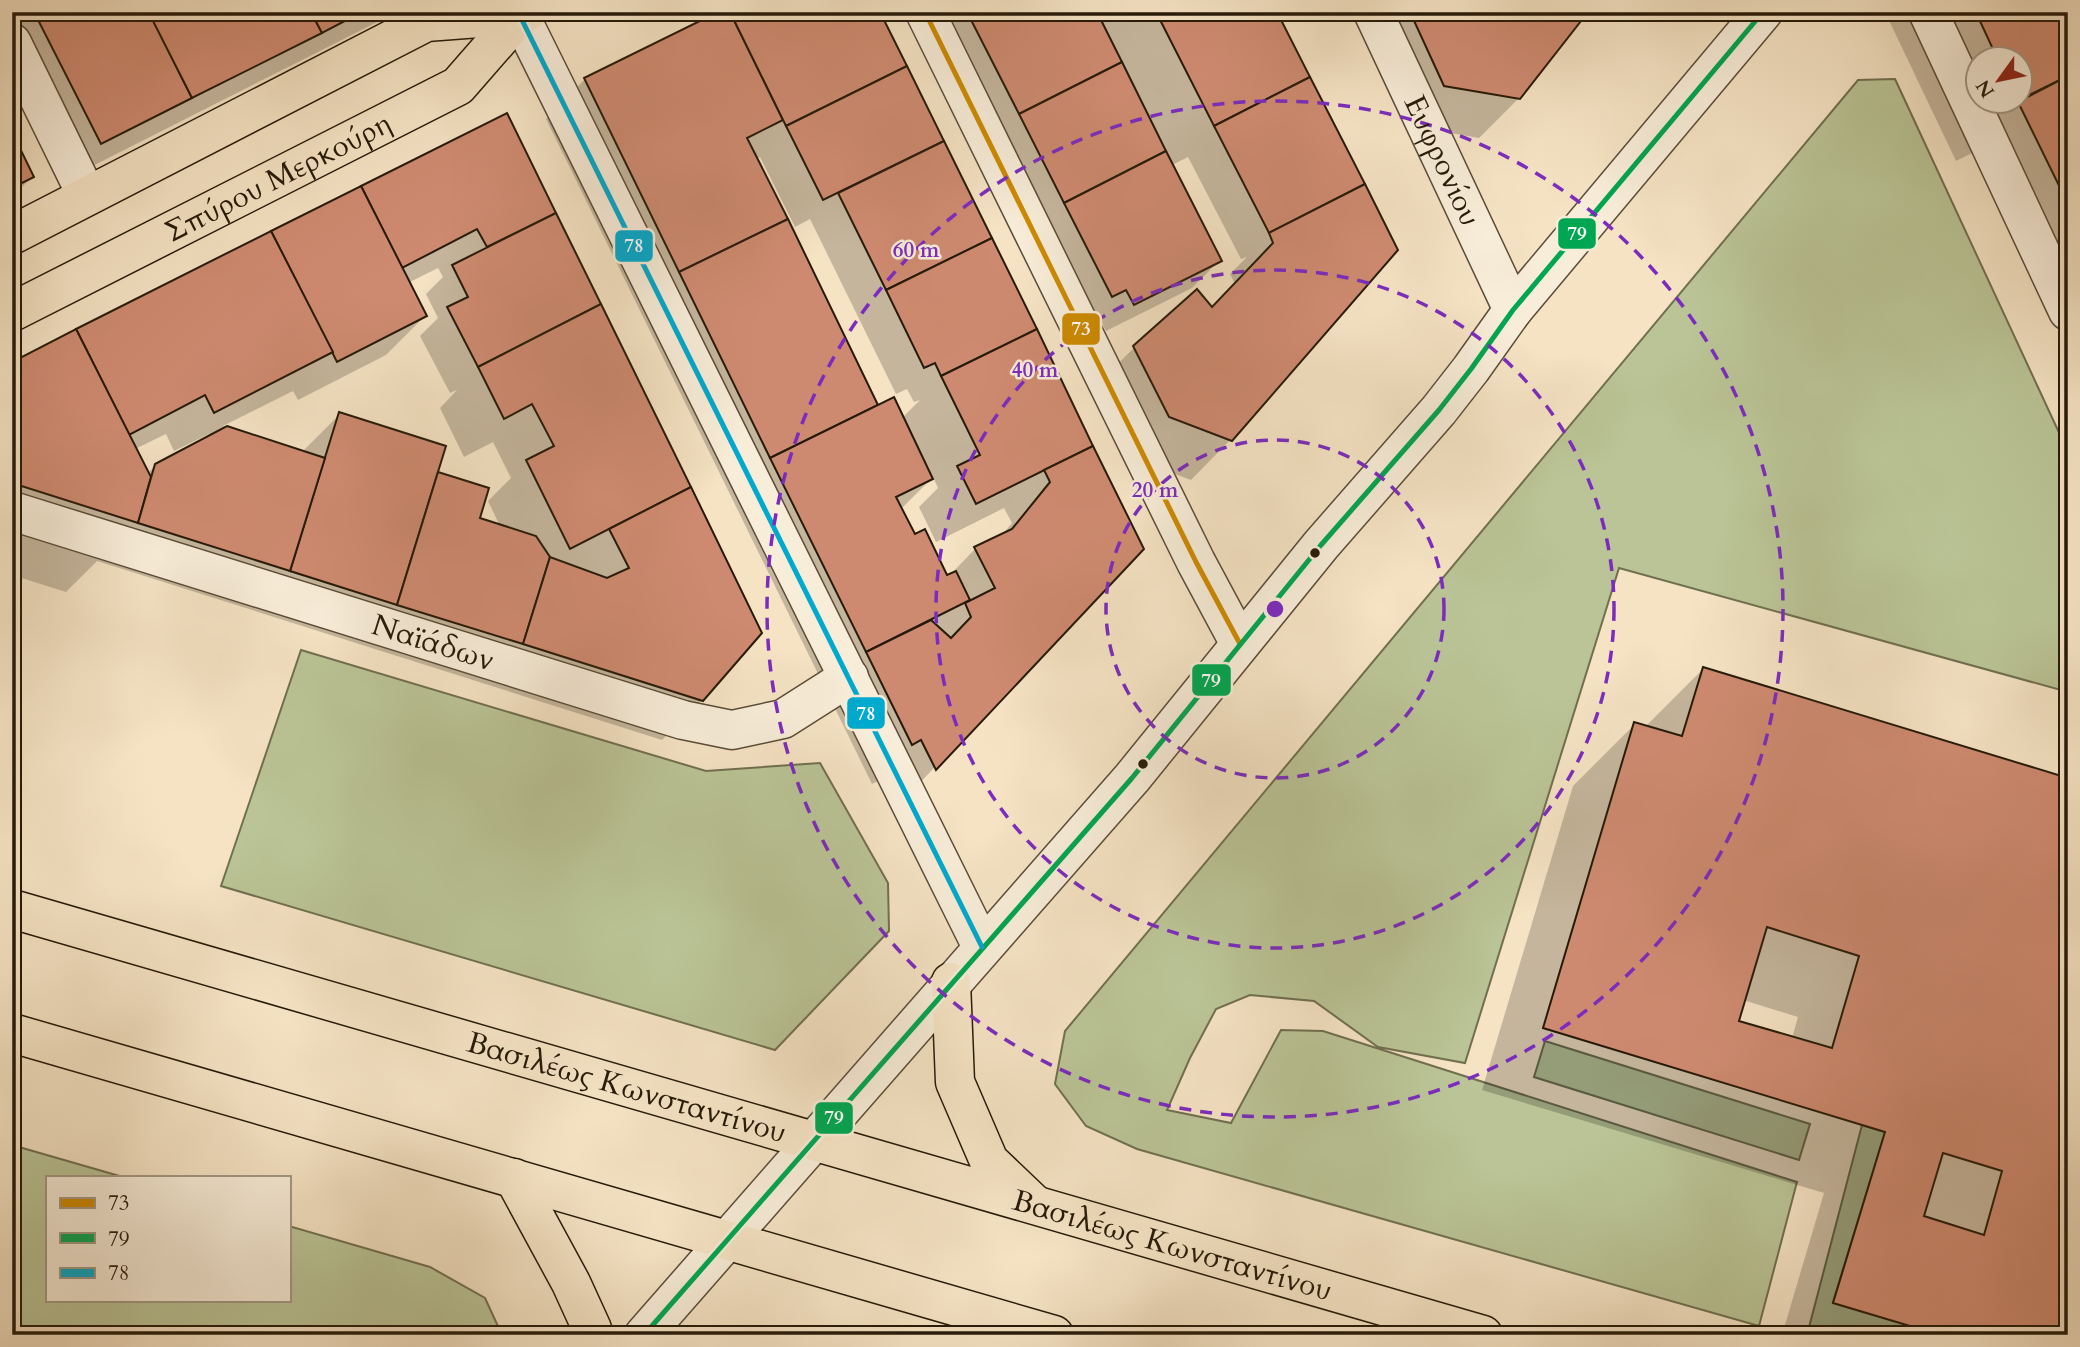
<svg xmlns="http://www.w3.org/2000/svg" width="2080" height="1347" font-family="Cardo,serif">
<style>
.green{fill:#bac496;stroke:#706f50;stroke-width:2}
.shadow{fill:#0003;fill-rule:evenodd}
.building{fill:#ce8a70;stroke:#261a09;stroke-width:2;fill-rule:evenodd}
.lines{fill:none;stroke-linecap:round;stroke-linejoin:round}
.minor-casing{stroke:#5a4c38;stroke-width:41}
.major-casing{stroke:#261a09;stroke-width:41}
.minor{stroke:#f8edd9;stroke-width:38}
.major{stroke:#f5e3c4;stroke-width:38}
.bus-1-casing{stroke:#f8edd9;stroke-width:10}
.bus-2-casing{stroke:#f8edd9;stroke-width:10}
.bus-3-casing{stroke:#f8edd9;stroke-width:10}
.bus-1{stroke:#cd8a02;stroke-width:5}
.bus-2{stroke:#00a651;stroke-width:5}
.bus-3{stroke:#00a9ce;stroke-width:5}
.ring{fill:none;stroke:#7b2cbf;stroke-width:3.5;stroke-dasharray:12 9}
.bus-dot{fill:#261a09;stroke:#f8edd9;stroke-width:2.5}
.labels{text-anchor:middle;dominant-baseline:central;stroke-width:5;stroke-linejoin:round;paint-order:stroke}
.street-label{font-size:30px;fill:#261a09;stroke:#f8edd9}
.centre{fill:#7b2cbf;stroke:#f8edd9;stroke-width:3.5}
.ring-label{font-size:21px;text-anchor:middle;font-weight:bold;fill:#7b2cbf;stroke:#f8edd9;stroke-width:5;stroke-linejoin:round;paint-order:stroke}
.line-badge{stroke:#f8edd9;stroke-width:2.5}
.badge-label{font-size:19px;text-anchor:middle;font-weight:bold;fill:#fff}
</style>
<rect width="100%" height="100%" fill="#f5e3c4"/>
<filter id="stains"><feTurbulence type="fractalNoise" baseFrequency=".00286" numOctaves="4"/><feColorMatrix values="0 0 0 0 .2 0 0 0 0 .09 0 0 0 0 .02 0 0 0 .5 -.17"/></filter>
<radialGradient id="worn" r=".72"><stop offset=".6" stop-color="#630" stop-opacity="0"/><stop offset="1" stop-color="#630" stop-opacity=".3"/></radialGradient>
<g class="green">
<path d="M1895,79L2068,452V692L1619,568L1465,1063L1378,1047L1314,1001L1250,995L1216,1009L1190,1058L1167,1110L1231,1123L1281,1030L1323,1031L1797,1182L1759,1326L1137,1149L1086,1126L1055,1084L1065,1031L1858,80Z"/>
<path d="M301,650L706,771L820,763L888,883L889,931L775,1050L221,886Z"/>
<path d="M1545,1041L1810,1124L1799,1160L1534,1077Z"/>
<path d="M1862,1125L1885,1132L1833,1302L1940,1335H1807Z"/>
<path d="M12,1145L123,1177H47V1300H289V1226L430,1267L485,1298L502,1335H12Z"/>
</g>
<g class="shadow">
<path d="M12,12H397L61,182L12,85Z"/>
<path d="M721,12H878L1142,548L896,808L882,779L872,784L546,119L585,79ZM760,157L795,227L810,219L896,394L907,389L914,402L920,400L902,418L877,407L756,159ZM933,477L938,488L919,507L936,542L1004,508L1012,523L1001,536L975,549L947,578L914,537L901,509Z"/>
<path d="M908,12H1275L1363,185L1230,440L1191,480L1130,457L1095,386L1135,347L1211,309L1235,284L1230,274L1247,257L1241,259L1188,157L1172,165L1220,260L1192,288L1106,331L1098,316L1084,324Z"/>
<path d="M1351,12H1586L1519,98L1479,138L1405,125Z"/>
<path d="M1885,12H2068V326L1982,148L1956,161ZM1979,60H2021V102H1979Z"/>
<path d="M506,115L760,633L702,700L662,740L97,561L66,592L12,575V364ZM438,268L443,277L426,294L438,318L420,336L450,393L457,390L440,408L464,457L493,442L511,478L488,501L500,526L478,519L486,489L436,474L340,414L302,452L223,426L293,391L298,400L386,355L425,316L408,283ZM166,434L174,451L209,434L210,437L156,465L147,474L135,449Z"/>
<path d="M12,136L32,177L12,197Z"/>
<path d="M1703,669L2068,780V1335H1782L1824,1193L1482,1090L1573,786L1635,724L1645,727ZM1743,1000L1798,1017L1792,1038L1737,1022Z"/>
</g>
<g class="building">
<path d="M34,12H149L192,98L101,144Z"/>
<path d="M161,12H311L322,33L192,98L151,17Z"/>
<path d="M311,12H362L322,33Z"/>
<path d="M718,12H730L783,120L747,138L788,219L679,272L584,78Z"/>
<path d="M730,12H880L907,66L786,126Z"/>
<path d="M971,12H1097L1122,62L1019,114L968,14Z"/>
<path d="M1156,12H1277L1310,77L1214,126Z"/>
<path d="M1410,12H1588L1520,99L1444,86Z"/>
<path d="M1993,12H2068V76L2021,99V60H1998L1979,19Z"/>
<path d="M1122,62L1166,151L1064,203L1019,114Z"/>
<path d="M907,66L944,141L823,200L786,126Z"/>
<path d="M2068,76V204L2018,102Z"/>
<path d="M1310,77L1365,184L1269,233L1214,126Z"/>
<path d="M507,113L556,213L487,247L477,229L402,268L361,186Z"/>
<path d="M12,132L34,177L12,188Z"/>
<path d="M944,141L992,238L886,290L838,193Z"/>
<path d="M1166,151L1222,261L1134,305L1126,290L1112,297L1064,203Z"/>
<path d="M1365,184L1398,250L1232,441L1169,417L1133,346L1197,289L1212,307L1273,243L1269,233Z"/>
<path d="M361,186L427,316L337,362L271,231Z"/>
<path d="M556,213L601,304L478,367L447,307L468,297L452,265Z"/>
<path d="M788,219L878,405L770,458L679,272Z"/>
<path d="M271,231L333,352L214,413L205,395L129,435L76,329Z"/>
<path d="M992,238L1037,329L941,376L935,363L924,368L886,290Z"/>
<path d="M601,304L691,487L570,549L526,460L554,446L532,404L504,419L478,367Z"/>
<path d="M76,329L151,477L138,523L12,483V362Z"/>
<path d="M1037,329L1093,446L976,504L957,466L980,455L941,376Z"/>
<path d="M894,397L933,479L896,497L915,534L925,529L947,575L956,571L970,600L866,652L770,458Z"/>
<path d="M339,412L446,446L397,605L290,571Z"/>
<path d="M227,426L325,458L290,571L138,523L155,464Z"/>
<path d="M1093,446L1144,549L936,770L921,740L912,745L866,652L931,620L951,638L971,617L965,603L995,588L974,547L1012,529L1050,482L1044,470Z"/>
<path d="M438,472L489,488L480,518L536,536L550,557L523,644L397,605Z"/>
<path d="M691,487L762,633L703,701L523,644L550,557L607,578L629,568L609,529Z"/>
<path d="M1703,667L2068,778V1335H1940L1833,1303L1885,1132L1543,1028L1634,722L1682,736ZM1767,927L1859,956L1832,1048L1739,1021ZM1943,1153L2002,1171L1984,1235L1924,1216Z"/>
</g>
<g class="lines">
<defs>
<g id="minor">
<path d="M518,12L982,947"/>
<path d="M925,12L1196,562L1240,644"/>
<path id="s1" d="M1373,12L1513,310"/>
<path d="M1928,12L2068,311"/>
<path d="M12,43L87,196"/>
<path id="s2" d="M12,511L683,720L732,730L783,719L849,677"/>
<path d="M644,1335L1132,778L1321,545L1439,410L1471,369L1513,310L1763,12"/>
</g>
<g id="major">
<path d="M12,235L426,22L520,15L527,12"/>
<path id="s3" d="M12,312L458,86L520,15"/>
<path id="s4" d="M12,909L1483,1335"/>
<path d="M951,982L955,1082L989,1161L1032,1202"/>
<path d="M12,1033L1054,1335"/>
<path d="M514,1178L571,1283L592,1329V1335"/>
</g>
</defs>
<use href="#minor" class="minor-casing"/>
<use href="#major" class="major-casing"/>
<use href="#minor" class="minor"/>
<use href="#major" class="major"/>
<defs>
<path id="bus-1" d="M925,12L1196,562L1240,644"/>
<path id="bus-2" d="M644,1335L1132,778L1321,545L1439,410L1471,369L1513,310L1763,12"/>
<path id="bus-3" d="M518,12L982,947"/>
</defs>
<use href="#bus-1" class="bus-1-casing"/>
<use href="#bus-2" class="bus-2-casing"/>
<use href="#bus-3" class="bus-3-casing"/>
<use href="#bus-1" class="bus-1"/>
<use href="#bus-2" class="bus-2"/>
<use href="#bus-3" class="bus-3"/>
</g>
<g class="ring">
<circle cx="1275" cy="609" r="169"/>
<circle cx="1275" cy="609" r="339"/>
<circle cx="1275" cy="609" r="508"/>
</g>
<g class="bus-dot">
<circle cx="1315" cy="553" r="6"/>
<circle cx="1143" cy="764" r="6"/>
</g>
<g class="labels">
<g class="street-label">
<text stroke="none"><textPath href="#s1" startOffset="164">Ευφρονίου</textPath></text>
<text stroke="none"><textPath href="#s3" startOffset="298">Σπύρου Μερκούρη</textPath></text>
<text stroke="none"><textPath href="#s2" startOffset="441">Ναϊάδων</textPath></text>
<text stroke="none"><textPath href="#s4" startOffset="640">Βασιλέως Κωνσταντίνου</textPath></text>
<text stroke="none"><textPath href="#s4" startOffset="1208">Βασιλέως Κωνσταντίνου</textPath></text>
</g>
</g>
<circle cx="1275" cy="609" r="10" class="centre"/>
<g class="ring-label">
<text x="916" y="257">60 m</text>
<text x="1035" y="377">40 m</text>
<text x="1155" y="497">20 m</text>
</g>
<g class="line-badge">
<rect x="1557" y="217" width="40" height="33" rx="7" fill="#00a651"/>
<rect x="614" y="229" width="40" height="34" rx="7" fill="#00a9ce"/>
<rect x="1061" y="312" width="40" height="34" rx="7" fill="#cd8a02"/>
<rect x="1191" y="663" width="41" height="34" rx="7" fill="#00a651"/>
<rect x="846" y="696" width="40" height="34" rx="7" fill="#00a9ce"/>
<rect x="814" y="1101" width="40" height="34" rx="7" fill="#00a651"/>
</g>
<g class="badge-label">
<text x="1577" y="240">79</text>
<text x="634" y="252">78</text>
<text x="1081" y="335">73</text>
<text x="1211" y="687">79</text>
<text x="866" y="720">78</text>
<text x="834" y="1124">79</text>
</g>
<rect width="2080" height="1347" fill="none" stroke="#f5e3c4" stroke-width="42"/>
<rect x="14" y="14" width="2052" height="1319" fill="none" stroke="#261a09" stroke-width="3.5"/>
<rect x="21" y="21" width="2038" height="1305" fill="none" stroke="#261a09" stroke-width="2"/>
<rect x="46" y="1176" width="245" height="126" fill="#f8edd9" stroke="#a49986" stroke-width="2"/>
<rect x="60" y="1198" width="35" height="10" fill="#cd8a02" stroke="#a49986" stroke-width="2"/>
<text x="108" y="1210" font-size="21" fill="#261a09">73</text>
<rect x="60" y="1233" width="35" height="10" fill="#00a651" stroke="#a49986" stroke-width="2"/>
<text x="108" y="1246" font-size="21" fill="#261a09">79</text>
<rect x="60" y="1268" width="35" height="10" fill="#00a9ce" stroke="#a49986" stroke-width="2"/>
<text x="108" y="1280" font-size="21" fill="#261a09">78</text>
<g transform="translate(1999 80) rotate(237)"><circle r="33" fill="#f8edd9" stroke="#a49986" stroke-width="2"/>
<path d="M0-5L12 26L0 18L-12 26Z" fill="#8f2418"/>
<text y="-10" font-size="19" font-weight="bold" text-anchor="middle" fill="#261a09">N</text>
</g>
<rect width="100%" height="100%" filter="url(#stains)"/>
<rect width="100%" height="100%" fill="url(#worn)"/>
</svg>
